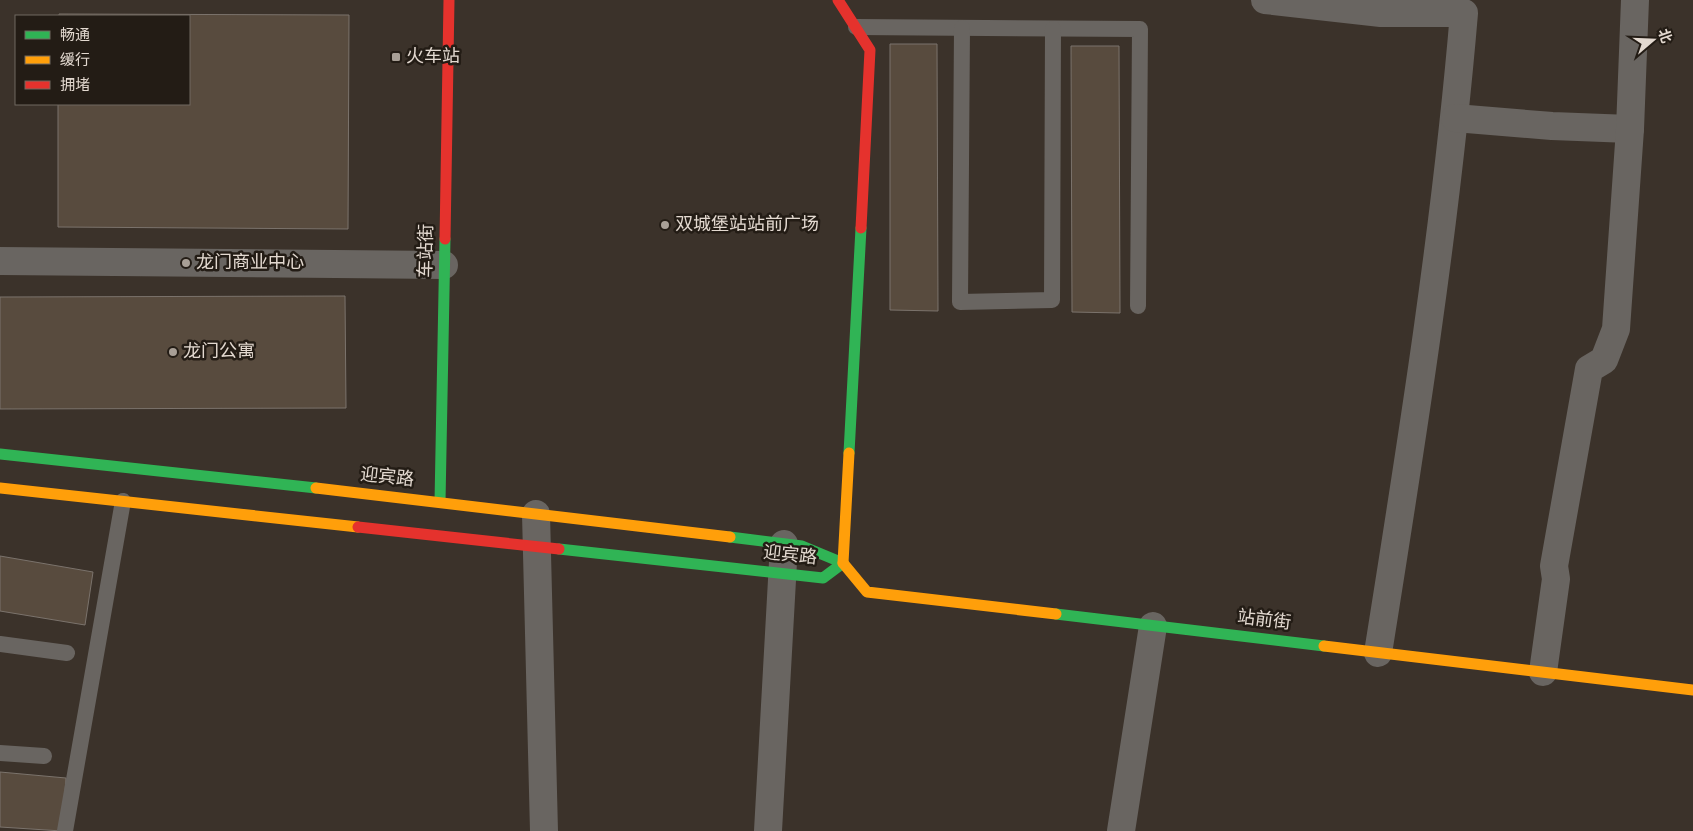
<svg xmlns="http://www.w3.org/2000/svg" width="1693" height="831" font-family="Overpass,'Noto Sans SC',sans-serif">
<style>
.building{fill:#584b3e;stroke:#7b736c}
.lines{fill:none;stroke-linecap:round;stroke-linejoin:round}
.lane{stroke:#696561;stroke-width:16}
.street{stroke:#696561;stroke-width:28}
.fast{stroke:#30b455;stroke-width:11}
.slow{stroke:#ff9f0a;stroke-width:11}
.jam{stroke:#e5322d;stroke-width:11}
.poi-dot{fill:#a89f96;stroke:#231c15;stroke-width:2}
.labels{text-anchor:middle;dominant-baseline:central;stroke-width:5;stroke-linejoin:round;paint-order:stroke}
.poi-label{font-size:18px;fill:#e3d9d0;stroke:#231c15;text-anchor:start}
.street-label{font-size:18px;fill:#e3d9d0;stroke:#231c15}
</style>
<rect width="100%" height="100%" fill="#3b322a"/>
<g class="building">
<path d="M59,14L349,15L348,229L58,227V104H189V16H59Z"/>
<path d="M890,44H937L938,311L890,310Z"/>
<path d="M1071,46H1119L1120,313L1072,312Z"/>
<path d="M345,296L346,408L0,409V297Z"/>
<path d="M0,556L93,572L85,625L0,611Z"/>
<path d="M0,772L66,778L62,831L0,827Z"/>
</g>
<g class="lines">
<g class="lane">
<path d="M856,27L1140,29L1138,306"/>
<path d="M962,28L960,302L1052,300L1053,29"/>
<path d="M0,644L67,653"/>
<path d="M0,753L44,756"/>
<path d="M65,831L123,501"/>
</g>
<g class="street">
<path d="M1265,0L1381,13H1464C1446,227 1412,440 1378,653"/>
<path d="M1455,118L1552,126L1630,129"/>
<path d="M0,261L444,265"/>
<path d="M536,514L544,831"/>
<path d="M1543,672L1556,579L1554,566L1589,369L1604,360L1616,329L1630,129L1635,0"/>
<path d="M768,831L784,544"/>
<path d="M1121,831L1153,626"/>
</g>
<g class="fast">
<path d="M849,453L861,228"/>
<path d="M0,454L316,488"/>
<path d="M440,502L445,239"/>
<path d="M730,537L802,546L843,563"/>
<path d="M559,549L823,578L843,563"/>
<path d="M1056,614L1324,646"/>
</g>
<g class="slow">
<path d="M0,488L358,527"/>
<path d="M316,488L730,537"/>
<path d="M843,563L867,592L1056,614"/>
<path d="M843,563L849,453"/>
<path d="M1324,646L1693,690"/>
</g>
<g class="jam">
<path d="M838,0L870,50L861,228"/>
<path d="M445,239L449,0"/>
<path d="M358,527L559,549"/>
</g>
</g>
<g class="poi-dot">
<rect x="391" y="52" width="10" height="10" rx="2.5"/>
<circle cx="665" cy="225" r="5"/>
<circle cx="186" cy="263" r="5"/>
<circle cx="173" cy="352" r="5"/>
</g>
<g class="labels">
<g class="poi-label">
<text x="406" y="57">火车站</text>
<text x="675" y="225">双城堡站站前广场</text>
<text x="196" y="263">龙门商业中心</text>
<text x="183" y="352">龙门公寓</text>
</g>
<g class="street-label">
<text transform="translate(427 251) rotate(-89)">车站街</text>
<text transform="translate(387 478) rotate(6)">迎宾路</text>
<text transform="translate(790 556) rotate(6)">迎宾路</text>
<text transform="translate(1264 621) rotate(7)">站前街</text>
</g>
</g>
<rect x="15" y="15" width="175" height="90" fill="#231c15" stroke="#706860"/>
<rect x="25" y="31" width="25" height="8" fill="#30b455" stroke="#706860"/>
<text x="60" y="40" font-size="15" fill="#e3d9d0">畅通</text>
<rect x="25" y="56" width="25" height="8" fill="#ff9f0a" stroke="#706860"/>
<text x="60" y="65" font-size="15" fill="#e3d9d0">缓行</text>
<rect x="25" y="81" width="25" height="8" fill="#e5322d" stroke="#706860"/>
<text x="60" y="90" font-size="15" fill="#e3d9d0">拥堵</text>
<g transform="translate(1653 40) rotate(71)" stroke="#231c15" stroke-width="4" paint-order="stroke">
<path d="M0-4L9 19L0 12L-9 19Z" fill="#e3d9d0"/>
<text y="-8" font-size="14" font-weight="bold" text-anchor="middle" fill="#e3d9d0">北</text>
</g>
</svg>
